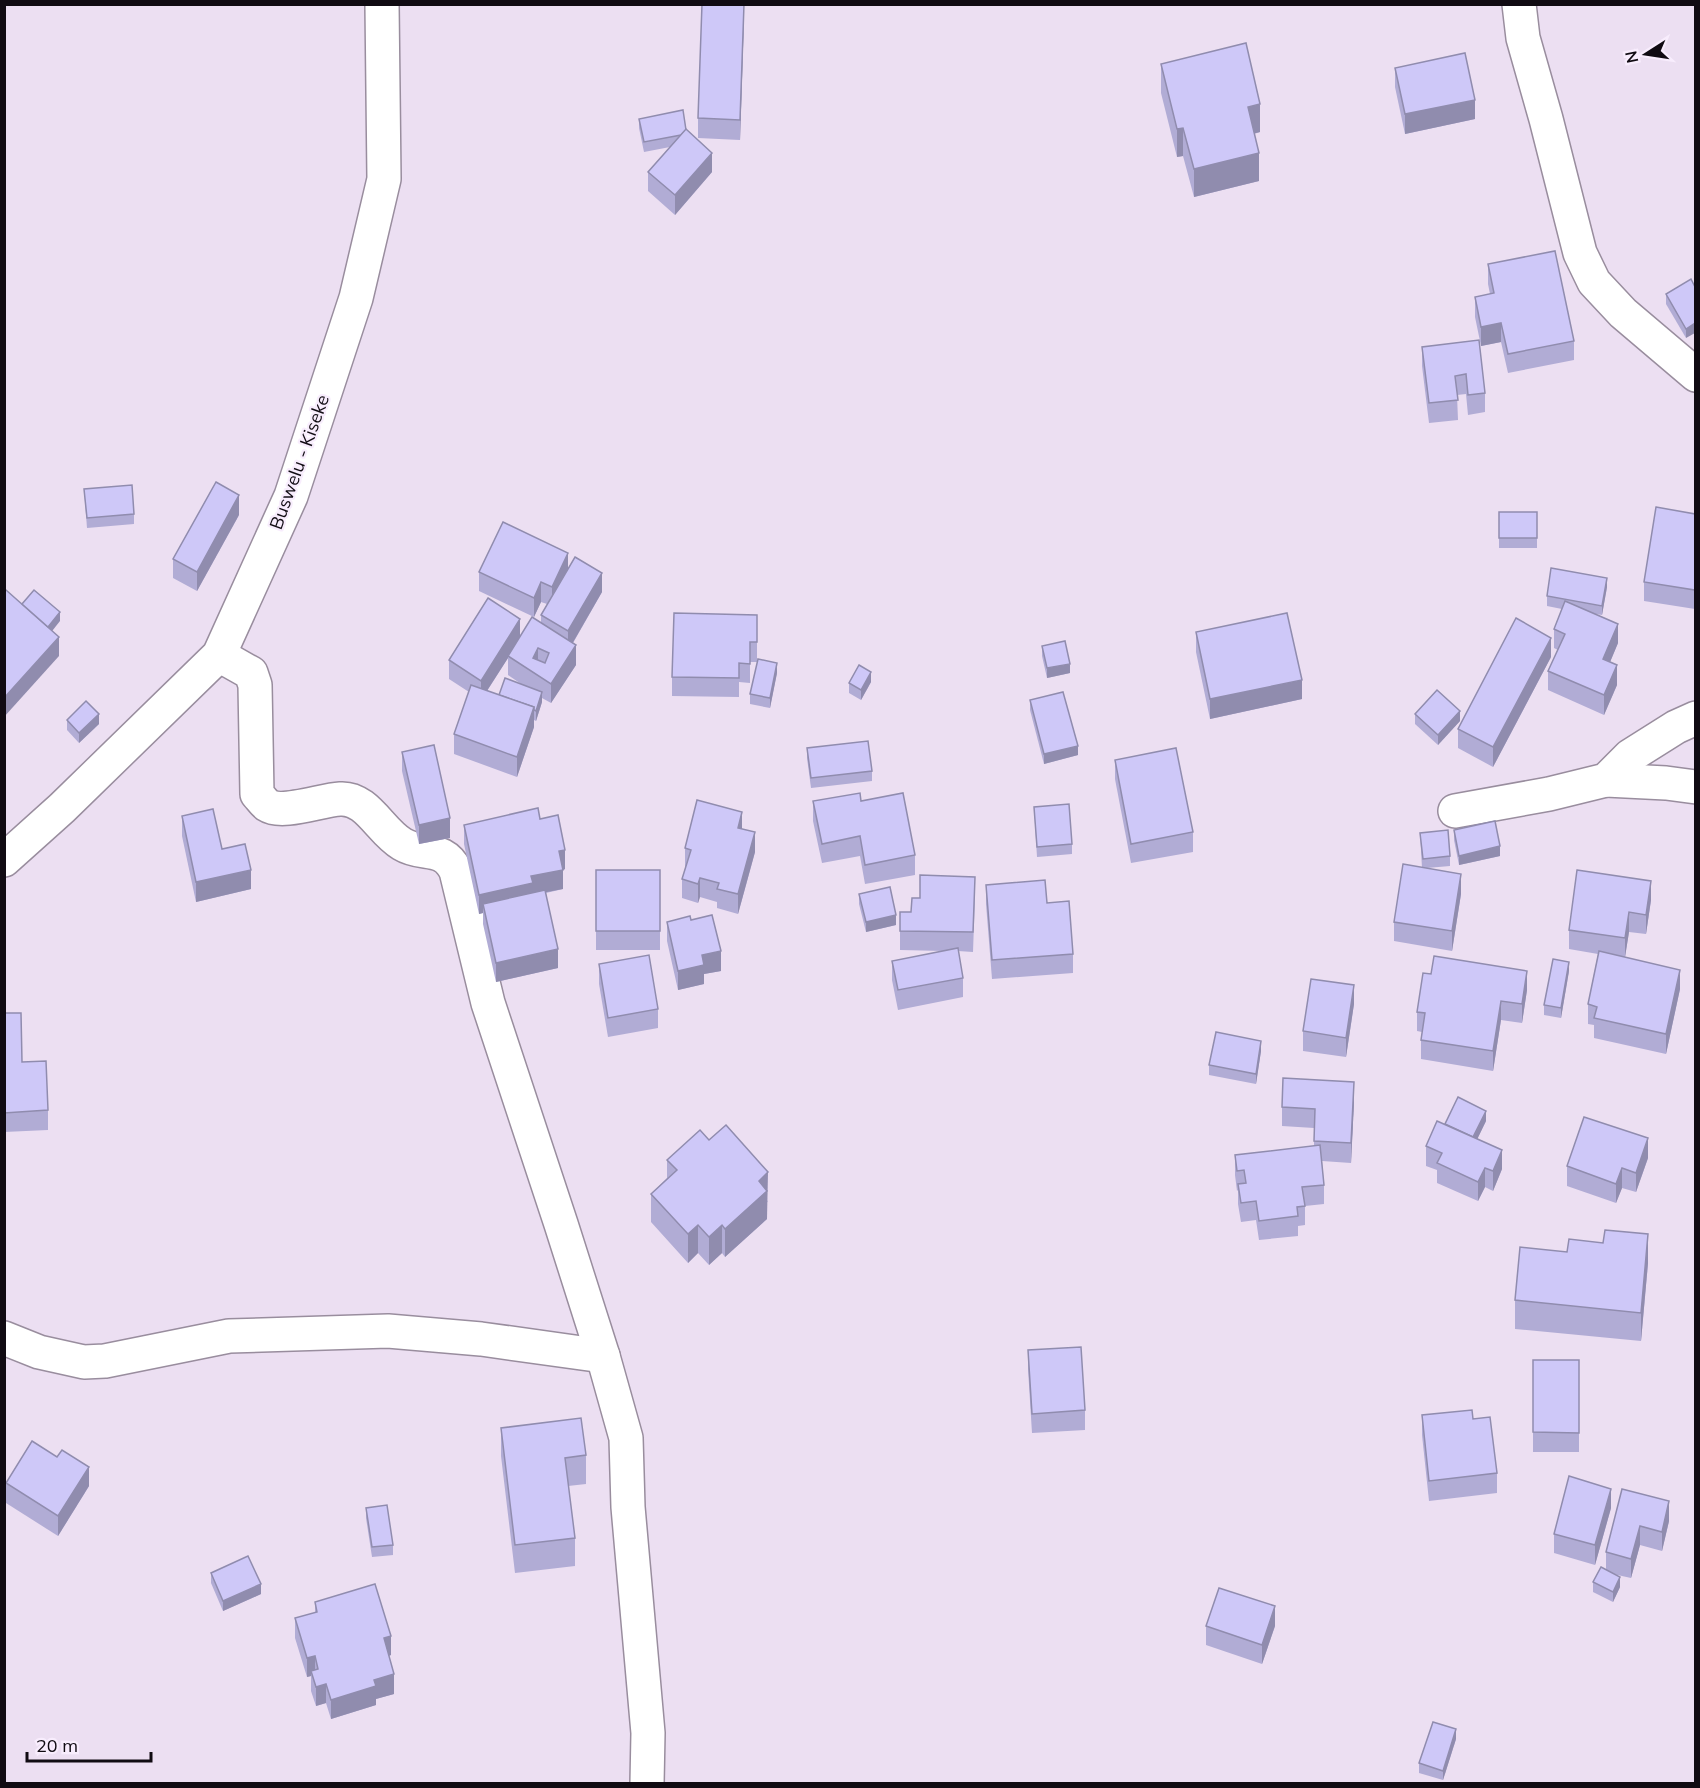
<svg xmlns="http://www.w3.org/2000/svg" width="1700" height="1788" font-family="Mulish,sans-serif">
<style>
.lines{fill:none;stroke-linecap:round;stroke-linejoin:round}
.minor-casing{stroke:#998d9e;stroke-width:36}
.major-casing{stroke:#998d9e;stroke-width:36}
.minor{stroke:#fff;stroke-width:33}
.major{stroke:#fff;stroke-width:33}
.wall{fill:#b1acd5;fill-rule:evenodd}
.shaded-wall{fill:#908cae}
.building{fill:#cec8f8;stroke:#908cae;stroke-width:1.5;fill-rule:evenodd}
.labels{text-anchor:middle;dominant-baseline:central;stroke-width:4.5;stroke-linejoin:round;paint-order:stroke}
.street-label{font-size:18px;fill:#100b12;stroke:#f8edfd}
</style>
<rect width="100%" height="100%" fill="#ecdff2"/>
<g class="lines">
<defs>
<g id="minor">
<path d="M1519,4L1523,38L1546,119L1580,253L1594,282L1623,313L1696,375"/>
<path d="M219,655L251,673L255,685L257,794C260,797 263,802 267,805C282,815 321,800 340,799C367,797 380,831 402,844C423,857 443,844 456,871L488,1003L561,1224L603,1356L626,1438L628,1507L648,1733L647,1784"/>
<path d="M1606,780L1666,783L1696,787"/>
<path d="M1455,811L1549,794L1606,780L1630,756L1676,727L1696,718"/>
<path d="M4,1338L39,1352L84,1362L105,1361L229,1336L388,1331L481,1339L603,1356"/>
</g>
<path id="major" d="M4,860L62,808L219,655L291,496L356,298L384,179L382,4"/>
</defs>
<use href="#minor" class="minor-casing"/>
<use href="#major" class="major-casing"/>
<use href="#minor" class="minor"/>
<use href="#major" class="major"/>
</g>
<g class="wall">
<path d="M744,18L740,140L698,138V118Z"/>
<path d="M1161,64L1260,132L1254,134L1259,181L1194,197L1183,156L1177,157L1161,93Z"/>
<path d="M1395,68L1475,119L1405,134L1395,87Z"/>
<path d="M639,119L686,130L712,172L675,215L648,191V172L670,147L644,152L639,128Z"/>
<path d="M1488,264L1574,341V360L1508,373L1501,342L1481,346L1475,317V297L1490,294L1488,284Z"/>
<path d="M1695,287L1686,338L1666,304V294Z"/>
<path d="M1479,340L1485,393V412L1468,415L1466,394L1457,395L1458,420L1429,423L1422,366V347Z"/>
<path d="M84,489L134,514V524L87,528Z"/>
<rect x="1499" y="512" width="38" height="36"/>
<path d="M1695,514V609L1644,601V582Z"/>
<path d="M239,515L197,591L173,578V559Z"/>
<path d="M568,569L602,592L573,643L576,665L551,703L542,698V702L536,721L534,720V727L517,777L454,754V734L469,692L449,679V660L520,635L541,623V615L547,604L541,602L534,617L479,591V572ZM508,658V675L524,686L499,695L487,691Z"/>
<path d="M1607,587L1602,615L1596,614L1618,643L1610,662L1617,685L1604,715L1548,690V671L1558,650L1554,648V629L1562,609L1547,606V596Z"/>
<path d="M757,615V662H750V683L739,682V697L672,696V677Z"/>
<path d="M1196,632L1302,699L1210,719L1196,652Z"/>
<path d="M1042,646L1070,673L1047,678L1042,656Z"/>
<path d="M1551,657L1493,767L1458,748V729Z"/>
<path d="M777,673L770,708L750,704V694Z"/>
<path d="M871,682L861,700L849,693V683Z"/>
<path d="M1030,700L1078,755L1044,764L1030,710Z"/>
<path d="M1415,714L1460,721L1438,745L1415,724Z"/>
<path d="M67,720L99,724L79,743L67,730Z"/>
<path d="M807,748L872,771V781L811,788L807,758Z"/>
<path d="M402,752L450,838L419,844L402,771Z"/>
<path d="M1115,760L1193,832V852L1131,863L1115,779Z"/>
<path d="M813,801H861L915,855V875L865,884L860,856L822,863L813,821Z"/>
<path d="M1034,807L1072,844V854L1037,857Z"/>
<path d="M182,816L222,849L251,889L196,902L182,836Z"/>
<path d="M540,819L565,869L563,870V889L546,893L558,968L496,982L483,924V913L479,914L464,844V825Z"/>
<path d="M742,829L755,852L738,914L717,908V902L700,897L698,903L682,898V879L686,868L685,867V848Z"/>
<path d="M1454,830L1500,856L1459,865L1454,840Z"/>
<path d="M1420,833L1450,856V866L1427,868L1461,894L1452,951L1394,941V922L1422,868Z"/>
<rect x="596" y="870" width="64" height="80"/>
<path d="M986,885L1047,903L1073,954V973L992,979L986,904Z"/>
<path d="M859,894L896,925L866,932L859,904Z"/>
<path d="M975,896L973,952L958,951L963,978V997L898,1010L892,980V961L944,951L900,950V931L920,898Z"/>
<path d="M1651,900L1646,934L1629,932L1625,957L1680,989L1666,1054L1594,1038V1025L1588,1024V1004L1598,954L1569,949V930Z"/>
<path d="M691,920L721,971L704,974V984L678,990L667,941V922Z"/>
<path d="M599,964L658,1009V1028L608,1037L599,984Z"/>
<path d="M1569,971L1561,1018L1544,1015V1005Z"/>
<path d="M1527,990L1522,1023L1501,1020L1493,1071L1421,1059V1040L1422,1032L1417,1031V1012Z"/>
<path d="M1354,1004L1346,1057L1303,1051V1031Z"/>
<path d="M4,1013L22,1062L48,1110V1130L4,1132Z"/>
<path d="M1261,1051L1256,1084L1209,1075V1065Z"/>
<path d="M1354,1102L1351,1163L1322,1161L1324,1185V1204L1305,1206V1225L1298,1226V1236L1259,1240L1256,1220L1241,1222L1238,1204V1190L1237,1191L1235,1175V1155L1314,1146V1128L1282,1126V1107Z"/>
<path d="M1486,1121L1477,1139L1502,1169L1493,1191L1485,1187L1478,1201L1437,1183V1170L1426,1166V1146L1445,1124Z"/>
<path d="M1648,1158L1636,1192L1622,1188L1616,1203L1567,1186V1166Z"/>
<path d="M667,1160L768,1201L767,1202V1219L725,1257L722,1253L709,1265L698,1253L688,1263L651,1222V1194L667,1178Z"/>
<path d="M1603,1243L1648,1263L1641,1341L1515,1329V1300L1567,1252Z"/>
<path d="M1028,1350L1085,1410V1430L1032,1433L1028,1369Z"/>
<rect x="1533" y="1360" width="46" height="92"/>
<path d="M1422,1415L1473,1419L1497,1473V1493L1429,1501L1422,1435Z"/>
<path d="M501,1428L586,1455V1484L568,1486L575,1538V1566L515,1573L501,1456Z"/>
<path d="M57,1457L89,1486L58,1536L6,1503V1483Z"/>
<path d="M1622,1489L1669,1521L1662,1551L1640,1545L1631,1578L1613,1574L1620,1587L1613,1602L1593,1592V1582L1606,1570V1552Z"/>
<path d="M366,1508L393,1545V1555L372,1557L366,1518Z"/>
<path d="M1611,1508L1595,1565L1554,1553V1534Z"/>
<path d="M211,1573L261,1594L223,1611L211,1583Z"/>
<path d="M315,1602L391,1655L389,1656L394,1694L376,1699V1705L331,1719L326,1703L316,1706L311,1691V1676L307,1677L295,1638V1618L315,1613Z"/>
<path d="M1206,1626H1275L1262,1664L1206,1645Z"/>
<path d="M1456,1739L1443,1780L1419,1773V1763Z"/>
</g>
<g class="shaded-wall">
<path d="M744,4V18L740,140V120Z"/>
<path d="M1475,100V119L1405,134V114Z"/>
<path d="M1260,104V132L1248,135V107Z"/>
<path d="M1183,128V156L1177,157V129Z"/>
<path d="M712,153V172L675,215V195Z"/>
<path d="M1259,153V181L1194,197V169Z"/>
<path d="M1501,323V342L1481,346V327Z"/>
<path d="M1695,323V333L1686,338V329Z"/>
<path d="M239,495V515L197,591V572Z"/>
<path d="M568,553V573L552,606V587Z"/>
<path d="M602,573V592L568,651V631Z"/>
<path d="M1607,578V587L1602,615V606Z"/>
<path d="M541,582V602L534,617V598Z"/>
<path d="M60,612V621L45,640V630Z"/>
<path d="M520,619V638L508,656V658L481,700V681Z"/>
<path d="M1618,624V643L1603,679V659Z"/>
<path d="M59,637V656L4,717V698Z"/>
<path d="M1551,638V657L1493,767V747Z"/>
<path d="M576,645V665L551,703V684Z"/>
<path d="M538,648V667L533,658Z"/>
<path d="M777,663V673L770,708V698Z"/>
<path d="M1070,664V673L1047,678V668Z"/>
<path d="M1617,665V685L1604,715V695Z"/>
<path d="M871,672V682L861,700V690Z"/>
<path d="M1302,680V699L1210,719V699Z"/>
<path d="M542,692V702L536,721V711Z"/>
<path d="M534,707V727L517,777V757Z"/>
<path d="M1460,711V721L1438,745V735Z"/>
<path d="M99,714V724L79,743V733Z"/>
<path d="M1078,746V755L1044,764V754Z"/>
<path d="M742,812V832L738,828Z"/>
<path d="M450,818V838L419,844V825Z"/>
<path d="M755,832V852L738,914V894Z"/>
<path d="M1500,846V856L1459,865V856Z"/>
<path d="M565,850V869L563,870V889L483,904V913L479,914V895L531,876L559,851Z"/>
<path d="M251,870V889L196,902V882Z"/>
<path d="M1461,874V894L1452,951V931Z"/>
<path d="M700,878V897L698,903V884Z"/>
<path d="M1651,881V900L1646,934V915Z"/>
<path d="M1629,912V932L1625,957V938Z"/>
<path d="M896,915V925L866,932V922Z"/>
<path d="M558,949V968L496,982V963Z"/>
<path d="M721,951V971L704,974V984L678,990V971L702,955Z"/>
<path d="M1569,962V971L1561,1018V1008Z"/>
<path d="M1680,970V989L1666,1054V1034Z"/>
<path d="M1527,971V990L1522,1023V1004Z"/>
<path d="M1354,985V1004L1346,1057V1038Z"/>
<path d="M1501,1001V1020L1493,1071V1051Z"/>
<path d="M1261,1041V1051L1256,1084V1074Z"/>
<path d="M1354,1082V1102L1351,1163V1143Z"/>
<path d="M1486,1111V1121L1473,1148V1138Z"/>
<path d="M1648,1138V1158L1636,1192V1173Z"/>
<path d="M1502,1150V1169L1493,1191V1171Z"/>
<path d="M1485,1168V1187L1478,1201V1182Z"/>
<path d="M1622,1168V1188L1616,1203V1184Z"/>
<path d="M768,1172L767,1219L725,1257V1229L759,1181Z"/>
<path d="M698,1225V1253L688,1263V1234Z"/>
<path d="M722,1225V1253L709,1265V1237Z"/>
<path d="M1648,1234V1263L1641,1341V1313Z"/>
<path d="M89,1467V1486L58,1536V1516Z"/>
<path d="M1611,1489V1508L1595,1565V1545Z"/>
<path d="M1669,1501V1521L1662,1551V1532Z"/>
<path d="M1640,1526V1545L1631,1578V1559Z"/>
<path d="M1620,1577V1587L1613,1602V1592Z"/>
<path d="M261,1584V1594L223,1611V1601Z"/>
<path d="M1275,1606V1626L1262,1664V1645Z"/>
<path d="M391,1636V1655L384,1657V1638Z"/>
<path d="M315,1656V1675L311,1671V1676L307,1677V1658Z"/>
<path d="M394,1674V1694L376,1699V1705L331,1719V1700L374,1680Z"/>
<path d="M326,1684V1703L316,1706V1687Z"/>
<path d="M1456,1729V1739L1443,1780V1771Z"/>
</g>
<g class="building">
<path d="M702,4H744L740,120L698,118Z"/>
<path d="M1246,43L1260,104L1248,107L1259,153L1194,169L1183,128L1177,129L1161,64Z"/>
<path d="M1465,53L1475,100L1405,114L1395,68Z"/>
<path d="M683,110L686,130L681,135L644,142L639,119Z"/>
<path d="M686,129L712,153L675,195L648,172Z"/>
<path d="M1555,251L1574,341L1508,354L1501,323L1481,327L1475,297L1494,293L1488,264Z"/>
<path d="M1691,279L1695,287V323L1686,329L1666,294Z"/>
<path d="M1479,340L1485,393L1468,395L1466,374L1455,376L1458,400L1429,403L1422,347Z"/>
<path d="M216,482L239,495L197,572L173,559Z"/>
<path d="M132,485L134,514L87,518L84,489Z"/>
<path d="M1656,507L1695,514V590L1644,582Z"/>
<rect x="1499" y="512" width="38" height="26"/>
<path d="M503,522L568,553L552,587L541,582L534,598L479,572Z"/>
<path d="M575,557L602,573L568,631L541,615Z"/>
<path d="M1551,568L1607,578L1602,606L1547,596Z"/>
<path d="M6,590L59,637L4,698V592Z"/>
<path d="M34,590L60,612L48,627L22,604Z"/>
<path d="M488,598L520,619L481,681L449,660Z"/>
<path d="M1565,601L1618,624L1603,659L1617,665L1604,695L1548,671L1565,634L1554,629Z"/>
<path d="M674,613L757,615V642H750V664L739,663V678L672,677Z"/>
<path d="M1287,613L1302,680L1210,699L1196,632Z"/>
<path d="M532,617L576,645L551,684L508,656ZM538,648L549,653L545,663L533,658Z"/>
<path d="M1516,618L1551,638L1493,747L1458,729Z"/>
<path d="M1065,641L1070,664L1047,668L1042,646Z"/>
<path d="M758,659L777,663L770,698L750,694Z"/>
<path d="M859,665L871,672L861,690L849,683Z"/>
<path d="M505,678L542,692L536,711L534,710V707L499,695Z"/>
<path d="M471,685L534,707L517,757L454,734Z"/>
<path d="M1437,690L1460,711L1438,735L1415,714Z"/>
<path d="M1063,692L1078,746L1044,754L1030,700Z"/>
<path d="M86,701L99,714L79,733L67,720Z"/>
<path d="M868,741L872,771L811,778L807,748Z"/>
<path d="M434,745L450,818L419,825L402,752Z"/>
<path d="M1176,748L1193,832L1131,844L1115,760Z"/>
<path d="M860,793L861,801L903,793L915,855L865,865L860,836L822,844L813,801Z"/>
<path d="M697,800L742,812L738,828L755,832L738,894L717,889L719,883L700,878L698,884L682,879L691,850L685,848Z"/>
<path d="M1069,804L1072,844L1037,847L1034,807Z"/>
<path d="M538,808L540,819L558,815L565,850L559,851L563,870L531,876L533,883L479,895L464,825Z"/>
<path d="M213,809L222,849L245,844L251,870L196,882L182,816Z"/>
<path d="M1495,821L1500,846L1459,856L1454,830Z"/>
<path d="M1448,830L1450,856L1423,859L1420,833Z"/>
<path d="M1403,864L1461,874L1452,931L1394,922Z"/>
<rect x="596" y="870" width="64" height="61"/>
<path d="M1577,870L1651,881L1646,915L1629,912L1625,938L1569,930Z"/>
<path d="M920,875L975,877L973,932L900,931V912H911L912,898H920Z"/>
<path d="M1045,880L1047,903L1069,901L1073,954L992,960L986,885Z"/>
<path d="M890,887L896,915L866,922L859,894Z"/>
<path d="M545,890L558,949L496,963L483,904Z"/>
<path d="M712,915L721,951L702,955L704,965L678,971L667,922L690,916L691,920Z"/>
<path d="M958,948L963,978L898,990L892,961Z"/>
<path d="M1599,951L1680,970L1666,1034L1594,1018L1597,1007L1588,1004Z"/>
<path d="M649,955L658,1009L608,1018L599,964Z"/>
<path d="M1434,956L1527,971L1522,1004L1501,1001L1493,1051L1421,1040L1425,1013L1417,1012L1423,973L1431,974Z"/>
<path d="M1553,959L1569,962L1561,1008L1544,1005Z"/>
<path d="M1311,979L1354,985L1346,1038L1303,1031Z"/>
<path d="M4,1013H21L22,1062L46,1061L48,1110L4,1113Z"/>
<path d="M1216,1032L1261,1041L1256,1074L1209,1065Z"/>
<path d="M1283,1078L1354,1082L1351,1143L1314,1141L1315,1109L1282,1107Z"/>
<path d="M1458,1097L1486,1111L1473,1137L1445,1124Z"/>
<path d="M1584,1117L1648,1138L1636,1173L1622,1168L1616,1184L1567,1166Z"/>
<path d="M1437,1121L1502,1150L1493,1171L1485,1168L1478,1182L1437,1163L1442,1153L1426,1146Z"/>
<path d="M726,1125L768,1172L759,1181L767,1191L725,1229L722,1225L709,1237L698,1225L688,1234L651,1194L677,1170L667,1160L700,1130L709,1140Z"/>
<path d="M1320,1145L1324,1185L1302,1187L1305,1206L1297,1207L1298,1216L1259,1221L1256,1201L1241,1203L1238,1184L1246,1183L1244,1170L1237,1171L1235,1155Z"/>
<path d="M1605,1230L1648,1234L1641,1313L1515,1300L1520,1247L1567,1252L1569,1239L1603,1243Z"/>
<path d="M1081,1347L1085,1410L1032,1414L1028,1350Z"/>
<path d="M1533,1360H1579V1433L1533,1432Z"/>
<path d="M1472,1410L1473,1419L1490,1417L1497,1473L1429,1481L1422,1415Z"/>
<path d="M581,1418L586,1455L565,1458L575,1538L515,1545L501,1428Z"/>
<path d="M32,1441L57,1457L62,1450L89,1467L58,1516L6,1483Z"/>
<path d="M1569,1476L1611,1489L1595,1545L1554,1534Z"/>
<path d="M1622,1489L1669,1501L1662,1532L1640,1526L1631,1559L1606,1552Z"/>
<path d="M387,1505L393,1545L372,1547L366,1508Z"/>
<path d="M248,1556L261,1584L223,1601L211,1573Z"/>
<path d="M1601,1567L1620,1577L1613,1592L1593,1582Z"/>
<path d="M375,1584L391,1636L384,1638L394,1674L374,1680L376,1686L331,1700L326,1684L316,1687L311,1671L318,1669L315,1656L307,1658L295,1618L317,1612L315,1602Z"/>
<path d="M1219,1588L1275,1606L1262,1645L1206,1626Z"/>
<path d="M1433,1722L1456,1729L1443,1771L1419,1763Z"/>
</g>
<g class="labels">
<g class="street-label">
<text transform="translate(299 462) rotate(-70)">Buswelu - Kiseke</text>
</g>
</g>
<rect width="1700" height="1788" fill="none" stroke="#100b12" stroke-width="12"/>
<g transform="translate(1646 54) rotate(258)" stroke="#f8edfd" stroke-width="4.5" paint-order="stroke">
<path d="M0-4.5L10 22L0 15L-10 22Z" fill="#100b12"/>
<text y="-9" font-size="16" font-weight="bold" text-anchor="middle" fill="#100b12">N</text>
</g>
<path d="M27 1752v9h124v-9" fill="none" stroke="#100b12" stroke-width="3"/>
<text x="36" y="1752" font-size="18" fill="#100b12" stroke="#f8edfd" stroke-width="4.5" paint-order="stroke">20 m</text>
</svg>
